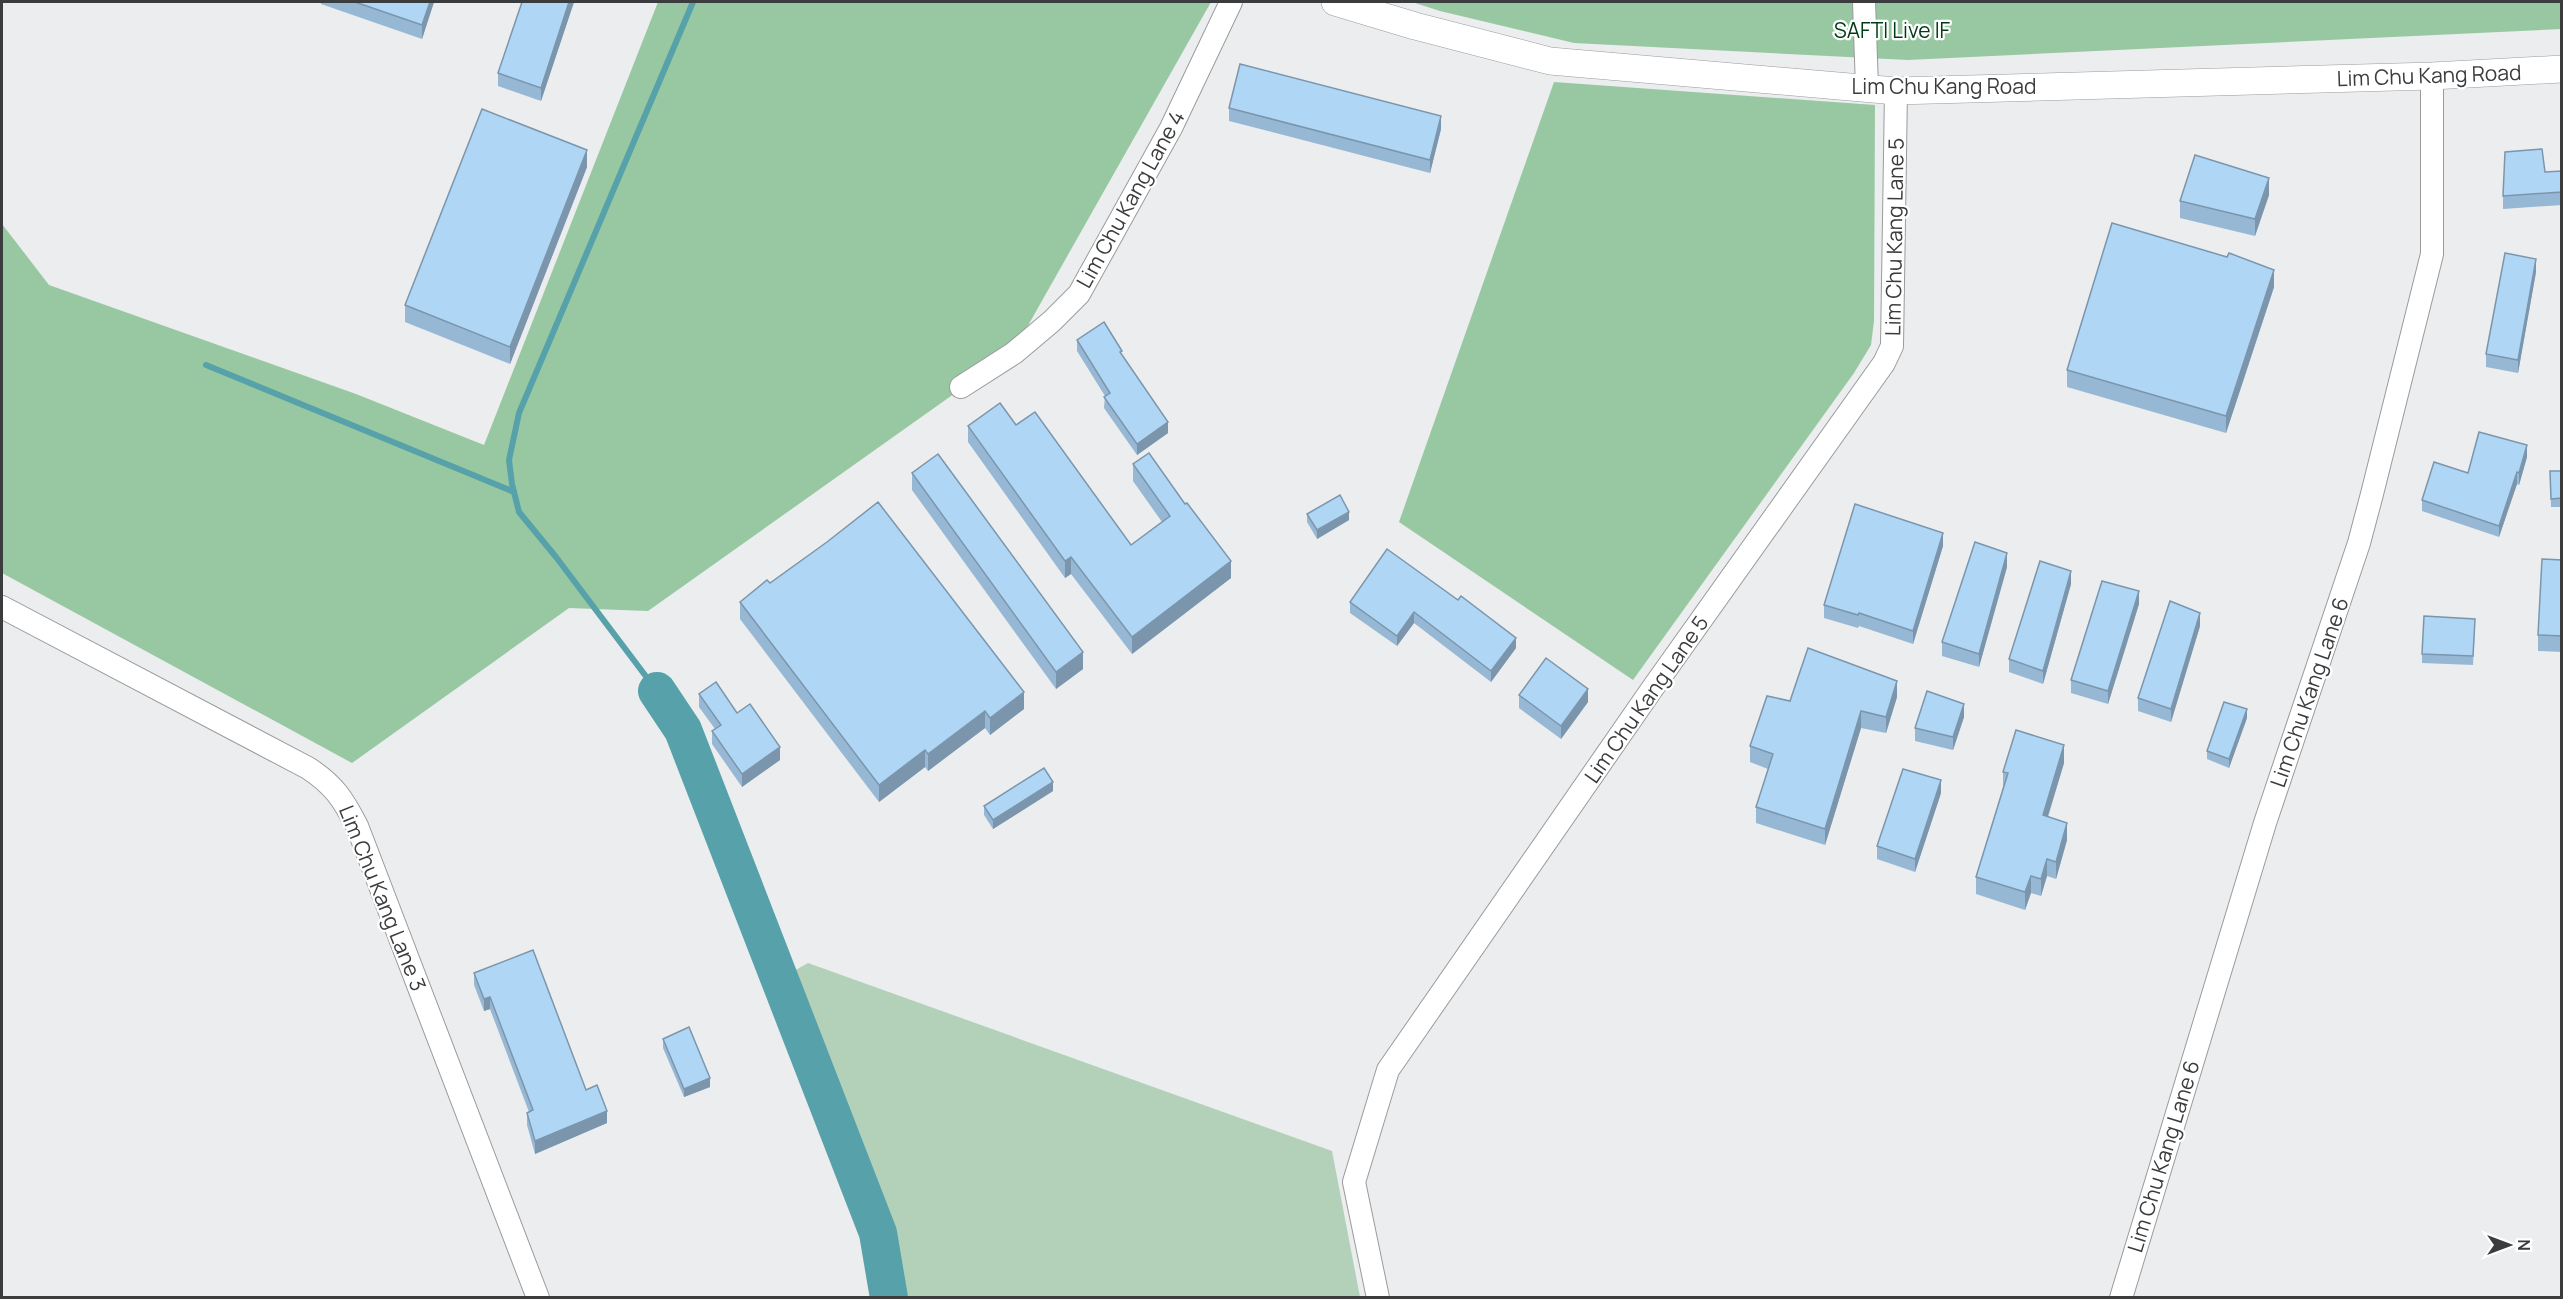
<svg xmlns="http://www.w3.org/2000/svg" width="2563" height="1299" font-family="Manrope,sans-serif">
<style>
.green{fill:#b3d1b9}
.forest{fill:#98c8a1}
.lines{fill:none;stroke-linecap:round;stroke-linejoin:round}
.stream{stroke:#57a2aa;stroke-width:6}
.river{stroke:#57a2aa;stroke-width:38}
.minor-casing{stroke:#999b9d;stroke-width:24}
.major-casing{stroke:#999b9d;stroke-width:28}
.minor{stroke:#fff;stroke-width:22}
.major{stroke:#fff;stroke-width:27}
.wall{fill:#97b8d4}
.shaded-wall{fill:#7b96ac}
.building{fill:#b0d6f6;stroke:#7b96ac;stroke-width:1.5}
.labels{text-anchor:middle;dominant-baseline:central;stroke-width:4.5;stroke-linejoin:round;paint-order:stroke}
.park-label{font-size:21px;fill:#003b18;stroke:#fff}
.street-label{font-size:21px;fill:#3b3c3d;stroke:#fff}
</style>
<rect width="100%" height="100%" fill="#ebedef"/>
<path class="green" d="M808,963L1332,1151L1360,1297H907L894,1237L794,971Z"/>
<g class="forest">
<path d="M658,2H1211L1013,352L648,611L569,608L352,763L2,573V224L49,285L356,394L484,445Z"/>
<path d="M1412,2H2561L2562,29L1908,60L1574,43L1440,11Z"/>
<path d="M1554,82L1875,105L1874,321L1871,345L1854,373L1633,680L1399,522Z"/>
</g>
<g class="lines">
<g class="stream">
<path d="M206,365L514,492"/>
<path d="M657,691L556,557L519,512L512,484L509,460L519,413L693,2"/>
</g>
<path class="river" d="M657,691L683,730L878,1233L889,1298"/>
<defs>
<g id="minor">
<path d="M1864,2L1867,88"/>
<path d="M961,387L1014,353L1052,321L1079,294L1171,128L1231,2"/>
<path d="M2,607L308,768C334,785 343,799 357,826L538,1298"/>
<path d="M1378,1298L1354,1182L1388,1070L1652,689L1884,363L1892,346L1896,91"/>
<path d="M2121,1298L2265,823L2359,543L2372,494L2432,254V76"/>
</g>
<path id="major" d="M1335,2L1415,26L1550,61L1896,91L2432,76L2562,69"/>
</defs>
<use href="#minor" class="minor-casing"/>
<use href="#major" class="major-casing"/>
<use href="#minor" class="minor"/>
<use href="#major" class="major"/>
</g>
<g class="wall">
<path d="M321,2H434L422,39L321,4Z"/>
<path d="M522,2H574L541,101L498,86V73Z"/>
<path d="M1229,108L1441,129L1430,173L1229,121Z"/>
<path d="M587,167L510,364L405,322V305Z"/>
<path d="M2562,171V205L2503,209V196L2545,172Z"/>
<path d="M2269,195L2255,236L2180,218V201Z"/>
<path d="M2536,272L2518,373L2486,367V354Z"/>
<path d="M2274,287L2226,433L2067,387V370Z"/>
<path d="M1077,340L1122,356L1168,433L1137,455L1104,408L1105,396L1077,351Z"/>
<path d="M1016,425L1131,545L1162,522L1133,481V464L1231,578L1132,654L1071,574L1065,578L968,442V426Z"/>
<path d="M2527,457L2519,485L2517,484L2499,537L2422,511V500Z"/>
<path d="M2550,471H2562V507H2551Z"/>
<path d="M912,473L1083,669L1056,689L912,490Z"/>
<path d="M1307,514L1349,520L1317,539L1307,522Z"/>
<path d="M1943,546L1913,644L1859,626L1858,628L1824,618V605Z"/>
<path d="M2562,560V652L2538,651V635Z"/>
<path d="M2007,567L1979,667L1942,656V642Z"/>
<path d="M770,583L1024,709L990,735L985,728L928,771L925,767L879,802L740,619V602Z"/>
<path d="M2071,584L2043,684L2009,672V659Z"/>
<path d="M1458,600L1516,648L1491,682L1414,623L1397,646L1350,613V602Z"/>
<path d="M2139,604L2108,704L2071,693V680Z"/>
<path d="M2200,626L2171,722L2138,711V698Z"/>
<path d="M2475,628L2473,665L2422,663V654Z"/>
<path d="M699,694L737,713L780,760L742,787L712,744V731L715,729L699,707Z"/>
<path d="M1519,695L1588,702L1561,739L1519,708Z"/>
<path d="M1897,697L1886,733L1861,728L1825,845L1756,823V807L1768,769L1750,762V746L1790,701Z"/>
<path d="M1964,717L1953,750L1915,741V728Z"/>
<path d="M2247,718L2229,768L2207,759V751Z"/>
<path d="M2064,763L2048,817L2067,840L2056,879L2047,876L2041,896L2031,893L2025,910L1976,894V877L2003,788V772Z"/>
<path d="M1053,791L993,829L984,815V806Z"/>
<path d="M1941,793L1915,872L1877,859V846Z"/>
<path d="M474,973L586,1090L607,1123L535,1154L527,1125V1113L529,1112L490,1009L484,1011L474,985Z"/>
<path d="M663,1039L710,1087L684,1097L663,1048Z"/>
</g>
<g class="shaded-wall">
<path d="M430,2H434L422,39V25Z"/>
<path d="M569,2H574L541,101V88Z"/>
<path d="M1441,116V129L1430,173V160Z"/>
<path d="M587,150V167L510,364V347Z"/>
<path d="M2269,178V195L2255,236V219Z"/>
<path d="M2536,259V272L2518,373V360Z"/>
<path d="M2274,270V287L2226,433V416Z"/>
<path d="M1168,422V433L1137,455V444Z"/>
<path d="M2527,445V457L2519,485V473Z"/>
<path d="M2517,472V484L2499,537V526Z"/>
<path d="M1349,512V520L1317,539V530Z"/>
<path d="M1943,533V546L1913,644V631Z"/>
<path d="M2007,553V567L1979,667V654Z"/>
<path d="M1071,557V574L1065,578V561Z"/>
<path d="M1231,561V578L1132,654V637Z"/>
<path d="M2071,571V584L2043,684V671Z"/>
<path d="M2139,591V604L2108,704V691Z"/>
<path d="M1414,612V623L1397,646V636Z"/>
<path d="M2200,613V626L2171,722V709Z"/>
<path d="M1516,638V648L1491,682V671Z"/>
<path d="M1083,652V669L1056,689V672Z"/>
<path d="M1897,681V697L1886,733V717Z"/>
<path d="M1588,689V702L1561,739V726Z"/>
<path d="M1024,692V709L990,735V718Z"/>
<path d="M1964,704V717L1953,750V737Z"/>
<path d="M2247,709V718L2229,768V759Z"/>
<path d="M985,711V728L928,771V754Z"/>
<path d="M1861,711V728L1825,845V829Z"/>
<path d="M2064,745V763L2043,832V815Z"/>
<path d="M780,747V760L742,787V774Z"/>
<path d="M925,750V767L879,802V785Z"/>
<path d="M1941,780V793L1915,872V859Z"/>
<path d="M1053,782V791L993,829V820Z"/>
<path d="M2067,823V840L2056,879V862Z"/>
<path d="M2047,859V876L2041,896V879Z"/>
<path d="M2031,876V893L2025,910V892Z"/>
<path d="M490,997V1009L484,1011V999Z"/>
<path d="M710,1078V1087L684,1097V1089Z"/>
<path d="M607,1111V1123L535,1154V1141Z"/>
</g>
<g class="building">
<path d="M355,2H430L422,25Z"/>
<path d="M522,2H569L541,88L498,73Z"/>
<path d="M1240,64L1441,116L1430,160L1229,108Z"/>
<path d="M482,109L587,150L510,347L405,305Z"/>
<path d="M2542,149L2545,172L2562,171V192L2503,196L2505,152Z"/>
<path d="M2195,155L2269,178L2255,219L2180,201Z"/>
<path d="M2112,223L2227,257L2229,253L2274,270L2226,416L2067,370Z"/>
<path d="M2505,253L2536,259L2518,360L2486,354Z"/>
<path d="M1104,322L1122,351L1120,352L1168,422L1137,444L1104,397L1110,393L1077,340Z"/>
<path d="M1000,403L1016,425L1035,412L1131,545L1170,516L1133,464L1149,453L1185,504L1187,503L1231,561L1132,637L1071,557L1065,561L968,426Z"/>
<path d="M2479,432L2527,445L2519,473L2517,472L2499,526L2422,500L2434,462L2468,473Z"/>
<path d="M938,454L1083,652L1056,672L912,473Z"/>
<path d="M2550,471H2562V498L2551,499Z"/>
<path d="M1340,495L1349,512L1317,530L1307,514Z"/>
<path d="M878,502L1024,692L990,718L985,711L928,754L925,750L879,785L740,602L767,580L770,583L827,542Z"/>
<path d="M1855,504L1943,533L1913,631L1859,613L1858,615L1824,605Z"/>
<path d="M1975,542L2007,553L1979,654L1942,642Z"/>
<path d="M1387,549L1458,600L1461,596L1516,638L1491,671L1414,612L1397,636L1350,602Z"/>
<path d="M2542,559L2562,560V636L2538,635Z"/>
<path d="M2040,561L2071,571L2043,671L2009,659Z"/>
<path d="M2102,581L2139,591L2108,691L2071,680Z"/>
<path d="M2170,601L2200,613L2171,709L2138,698Z"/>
<path d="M2424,616L2475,619L2473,656L2422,654Z"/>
<path d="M1808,648L1897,681L1886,717L1861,711L1825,829L1756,807L1773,754L1750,746L1767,696L1790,701Z"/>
<path d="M1546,658L1588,689L1561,726L1519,695Z"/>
<path d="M716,682L737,713L750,704L780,747L742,774L712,731L721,725L699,694Z"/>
<path d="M1927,691L1964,704L1953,737L1915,728Z"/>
<path d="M2224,702L2247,709L2229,759L2207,751Z"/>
<path d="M2016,730L2064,745L2043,815L2067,823L2056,862L2047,859L2041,879L2031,876L2025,892L1976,877L2008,773L2003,772Z"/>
<path d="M1044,768L1053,782L993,820L984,806Z"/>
<path d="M1903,769L1941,780L1915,859L1877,846Z"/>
<path d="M533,950L586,1090L597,1085L607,1111L535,1141L527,1113L533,1110L490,997L484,999L474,973Z"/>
<path d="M689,1027L710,1078L684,1089L663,1039Z"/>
</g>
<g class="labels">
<g class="park-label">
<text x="1892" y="30">SAFTI Live IF</text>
</g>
<g class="street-label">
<text transform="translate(2429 75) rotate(-2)">Lim Chu Kang Road</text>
<text x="1944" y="86">Lim Chu Kang Road</text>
<text transform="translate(1130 199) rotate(-61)">Lim Chu Kang Lane 4</text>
<text transform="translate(1894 237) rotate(-89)">Lim Chu Kang Lane 5</text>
<text transform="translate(2309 692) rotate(-71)">Lim Chu Kang Lane 6</text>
<text transform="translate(1646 699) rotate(-55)">Lim Chu Kang Lane 5</text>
<text transform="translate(383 898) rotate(68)">Lim Chu Kang Lane 3</text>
<text transform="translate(2163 1156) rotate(-73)">Lim Chu Kang Lane 6</text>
</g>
</g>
<rect width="2563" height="1299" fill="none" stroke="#3b3c3d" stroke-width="6"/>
<g transform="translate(2509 1245) rotate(90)" stroke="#ffffff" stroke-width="4.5" paint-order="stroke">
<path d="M0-4.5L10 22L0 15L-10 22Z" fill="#3b3c3d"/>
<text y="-9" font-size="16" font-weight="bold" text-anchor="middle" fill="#3b3c3d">N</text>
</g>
</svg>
